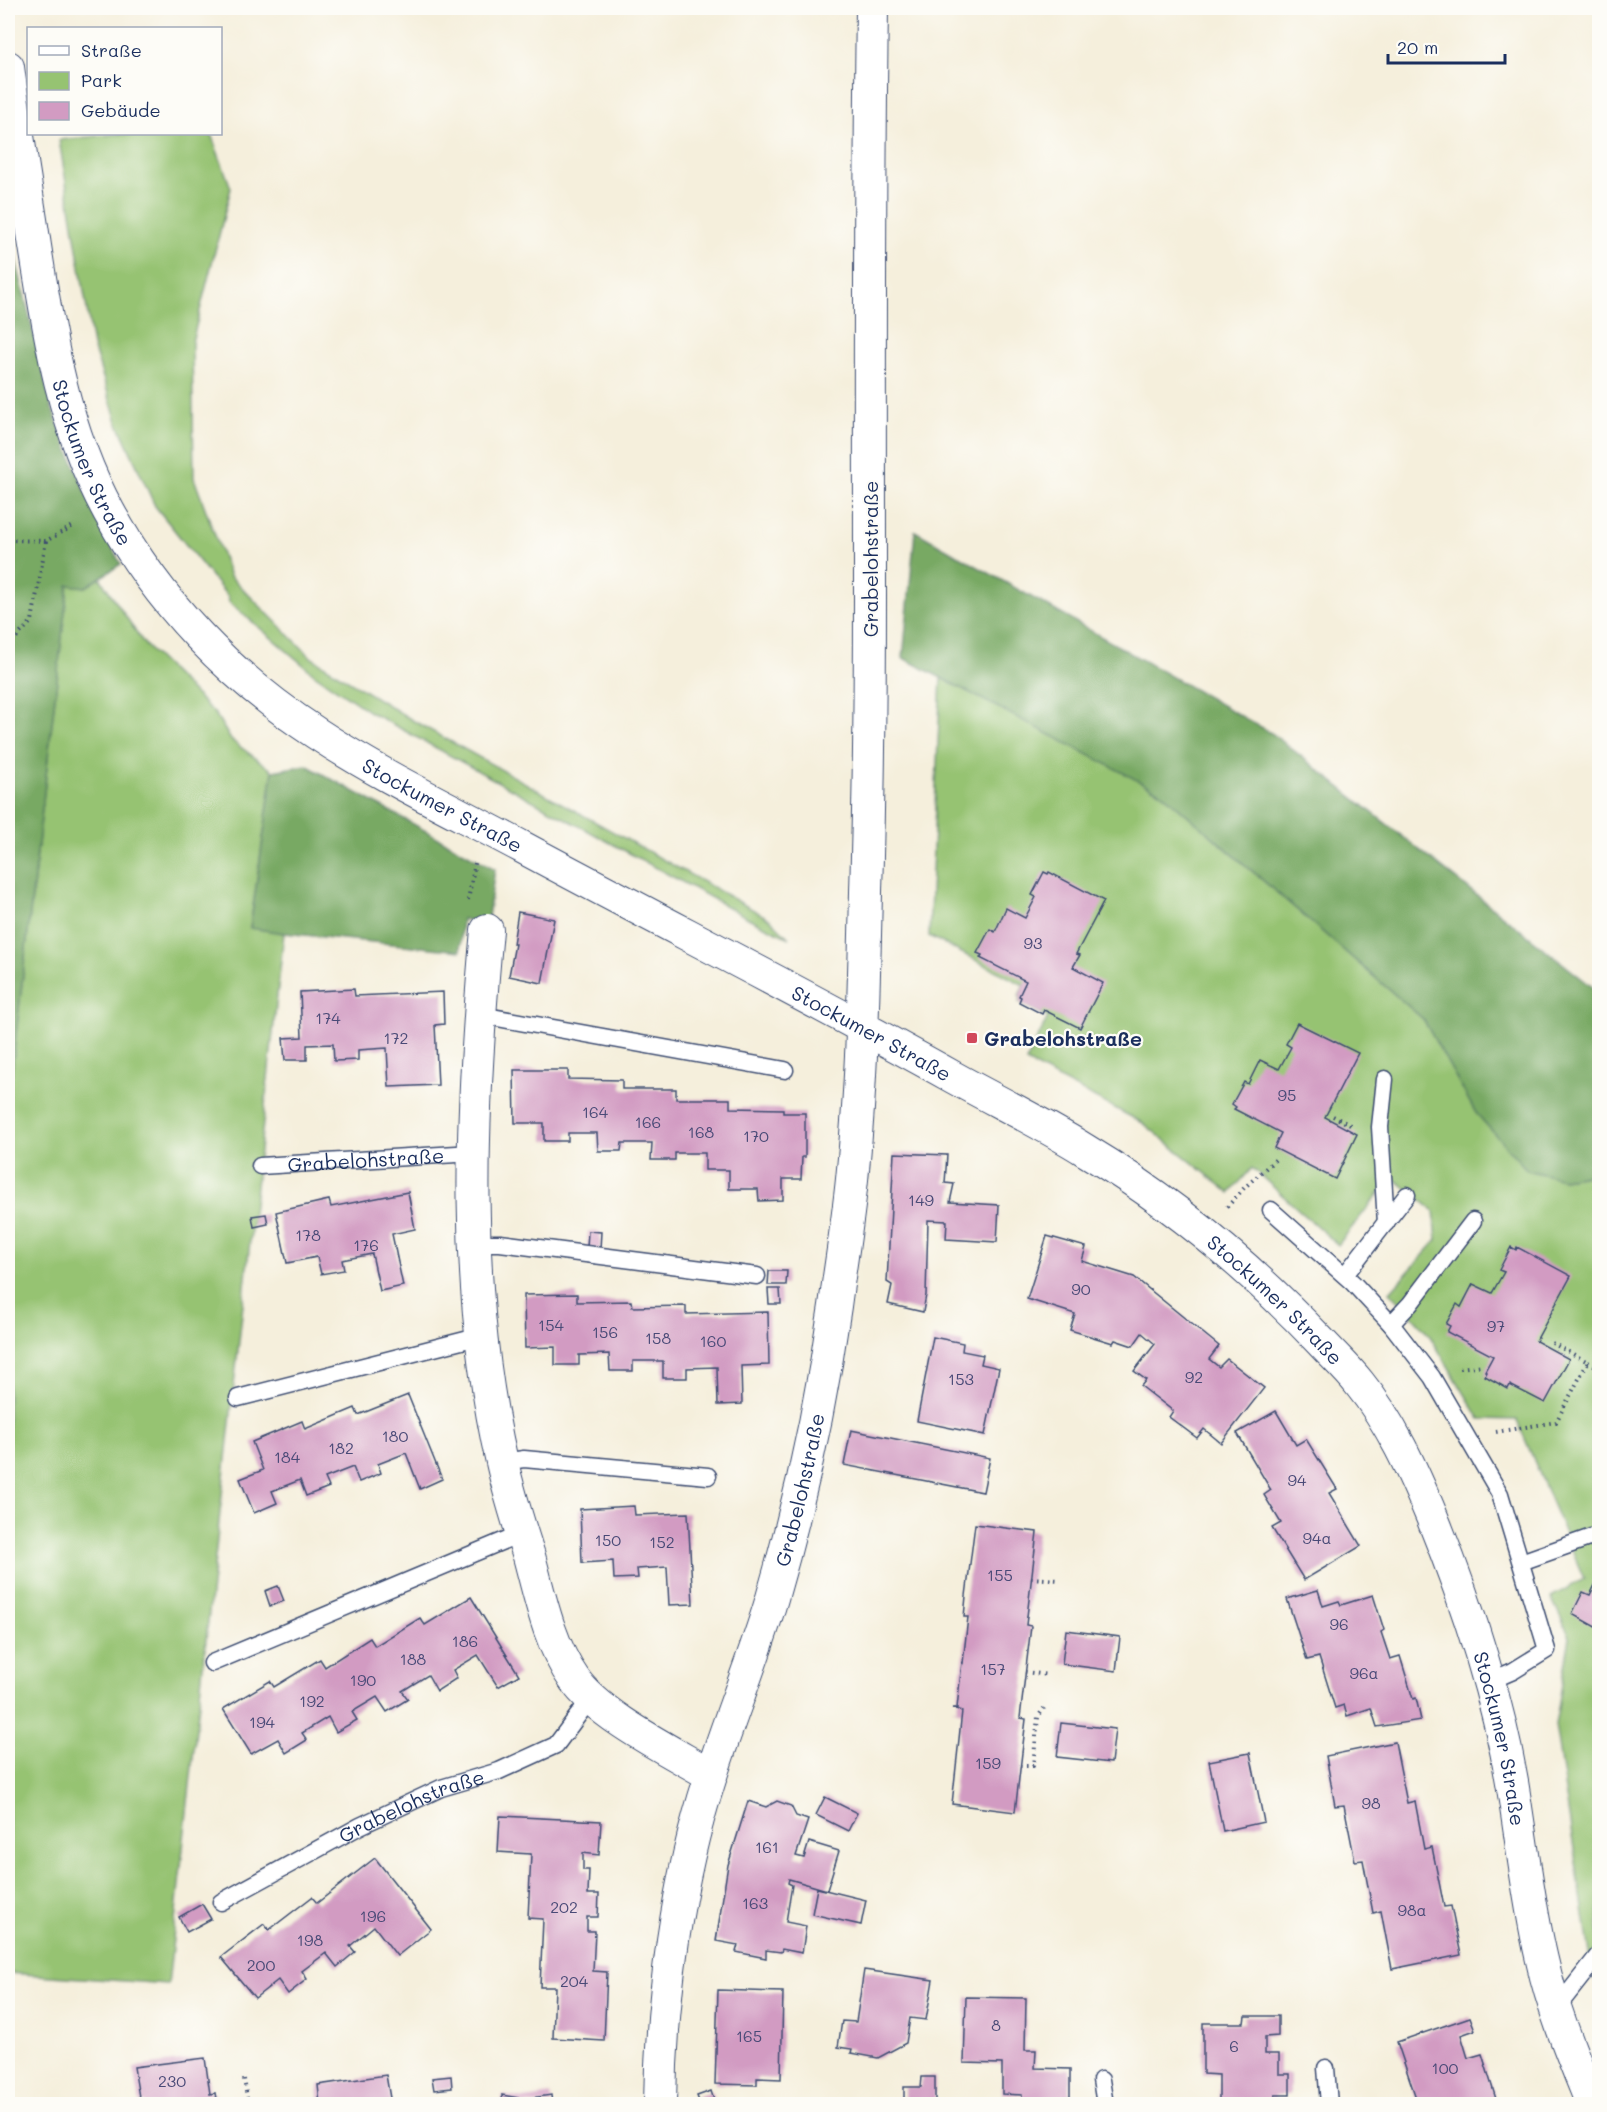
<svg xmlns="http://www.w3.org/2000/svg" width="1607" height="2112" font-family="Mali,sans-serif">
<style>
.green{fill:#96c372;stroke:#587968;stroke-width:1.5}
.forest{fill:#78a964;stroke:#4a6c61;stroke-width:1.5}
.building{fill:#d29bc2}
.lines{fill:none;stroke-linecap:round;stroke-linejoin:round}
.lane-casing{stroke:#3c4c71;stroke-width:19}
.street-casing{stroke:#3c4c71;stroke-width:34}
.path{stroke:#3c4c71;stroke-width:4;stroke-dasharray:1.5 4.5;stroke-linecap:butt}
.lane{stroke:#fff;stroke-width:16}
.street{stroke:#fff;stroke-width:32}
.poi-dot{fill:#d1495b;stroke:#fdfcf7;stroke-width:2}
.labels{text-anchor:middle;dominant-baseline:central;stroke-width:4.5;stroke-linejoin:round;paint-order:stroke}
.number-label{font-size:16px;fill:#494a77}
.street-label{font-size:20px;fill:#1b2f5e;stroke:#fdfcf7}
.poi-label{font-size:20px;font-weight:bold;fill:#1b2f5e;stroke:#fdfcf7;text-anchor:start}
</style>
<rect width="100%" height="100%" fill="#fdfcf7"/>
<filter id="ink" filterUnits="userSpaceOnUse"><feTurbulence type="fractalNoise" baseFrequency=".0167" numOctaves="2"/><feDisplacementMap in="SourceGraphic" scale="12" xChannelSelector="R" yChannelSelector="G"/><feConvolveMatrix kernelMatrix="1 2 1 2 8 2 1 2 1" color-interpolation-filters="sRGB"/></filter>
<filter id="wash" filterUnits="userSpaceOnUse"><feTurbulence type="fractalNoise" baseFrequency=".008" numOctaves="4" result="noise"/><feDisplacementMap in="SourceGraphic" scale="24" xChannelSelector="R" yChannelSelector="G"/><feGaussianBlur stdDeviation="1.35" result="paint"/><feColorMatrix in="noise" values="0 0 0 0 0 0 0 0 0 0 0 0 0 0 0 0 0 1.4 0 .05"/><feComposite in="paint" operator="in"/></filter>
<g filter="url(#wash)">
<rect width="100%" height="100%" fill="#f5efdc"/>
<g class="green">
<path d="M116,134H211L231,188L192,342L194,478L230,576L312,658L412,720L770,919L789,938L750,919L370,712L314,674L229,602L228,597L155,506L117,422L93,346L59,140Z"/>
<path d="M100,578L145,645L216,715L231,740L273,771L250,927L284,933L168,1984L8,1973V1104L68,584L86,587Z"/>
<path d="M941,677L1162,793L1423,1019L1476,1113L1563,1179L1599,1173V1991L1592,1967L1555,1725L1570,1637L1551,1597L1584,1579L1517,1420L1480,1419L1428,1333L1390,1292L1437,1240L1434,1211L1392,1177L1338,1245L1252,1168L1230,1193L1143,1123L1026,1062L1048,1017L1019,1002L1021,997L1019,996L1024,985L929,936Z"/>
</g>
<g class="forest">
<path d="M8,216L13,248L51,406L98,523L121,564L86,587L68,585L8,1104Z"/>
<path d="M915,531L1273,734L1599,992V1173L1563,1179L1527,1170L1476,1113L1423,1019L1162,793L903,658Z"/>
<path d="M306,765L495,869L487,924L462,919L460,951L284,933L250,928L273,771Z"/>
</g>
<g id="blocks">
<g class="building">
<path d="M1044,872L1048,874L1049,872L1104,901L1076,954L1080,955L1073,967L1103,983L1080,1028L1044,1010L1042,1014L1019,1002L1021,997L1019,996L1026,981L980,958L982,955L977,953L990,929L995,932L1006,908L1025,918L1036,897L1032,895Z"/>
<path d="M518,912L554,919L542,983L509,976L515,944H513Z"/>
<path d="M354,989L355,996L443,992L444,1024L435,1025L438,1085L389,1087L387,1048L358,1050V1060L334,1061L333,1044L307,1045V1060H285L283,1038L302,1037L300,992Z"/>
<path d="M1297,1023L1358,1053L1325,1117L1357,1134L1335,1179L1274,1148L1281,1133L1234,1109L1236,1107L1232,1104L1244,1082L1248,1084L1260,1060L1279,1069L1291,1047L1286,1044Z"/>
<path d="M514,1070H568V1079L622,1080V1089H676V1099H730V1108L783,1109V1113H805V1157H802L801,1179H783V1200L759,1201L758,1189H729V1170H705V1153H675V1160H651L652,1143H622L621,1151H598L597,1133H568V1141H544V1123H515Z"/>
<path d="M894,1153L947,1155L945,1183L954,1184L950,1202L999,1205L997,1242L946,1239L947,1221L928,1220L926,1295L923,1312L888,1304L892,1285L887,1282Z"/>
<path d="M408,1192L415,1229L392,1234L403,1286L380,1291L372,1254L342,1260L344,1270L321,1274L317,1257L287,1263L276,1212L329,1200L331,1207Z"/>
<path d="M266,1214L268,1224L254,1227L252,1216Z"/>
<path d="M588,1231L601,1232L600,1249L587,1248Z"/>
<path d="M1047,1236L1086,1247L1082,1261L1134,1277L1219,1346L1209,1359L1219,1367L1227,1359L1264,1388L1221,1443L1204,1429L1197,1438L1169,1417L1173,1411L1141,1386L1146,1380L1134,1371L1155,1344L1142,1333L1133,1346L1115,1340L1113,1343L1070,1330L1075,1314L1027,1299Z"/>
<path d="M1511,1247L1516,1250L1517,1247L1571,1276L1536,1341L1569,1359L1545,1403L1510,1385L1508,1389L1485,1376L1487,1372L1485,1371L1493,1356L1447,1332L1450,1326L1446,1324L1457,1304L1461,1307L1473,1284L1492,1293L1504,1272L1499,1270Z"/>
<path d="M769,1271H787L786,1285H768Z"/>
<path d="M768,1289H780L781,1304H769Z"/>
<path d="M577,1294V1302L631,1301L632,1307L686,1306V1314L768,1312L769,1365L741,1366L742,1404L718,1405L717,1367L687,1368V1378H663V1361H633V1371H610L609,1354L579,1355V1365H555V1347L525,1348L524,1295Z"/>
<path d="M933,1337L963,1343L962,1351L983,1355L981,1364L999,1368L985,1435L917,1421Z"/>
<path d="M408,1395L442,1479L420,1489L406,1453L378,1464L381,1473L359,1482L353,1467L325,1478L329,1487L306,1496L300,1480L272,1491L277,1503L254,1513L240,1479L263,1470L252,1442L302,1421L305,1429L355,1408L358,1415Z"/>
<path d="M1276,1411L1296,1445L1306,1439L1337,1489L1329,1493L1361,1546L1304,1580L1272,1528L1281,1523L1264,1495L1271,1490L1237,1433Z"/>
<path d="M851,1430L990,1458L983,1492L844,1465Z"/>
<path d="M634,1506L635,1515L688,1513L693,1604L669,1605L667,1567L637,1569L638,1578L614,1579L613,1561L582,1563L580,1509Z"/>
<path d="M975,1524L1037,1532L1026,1625L1031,1626L1020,1718L1026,1719L1015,1812L952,1804L962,1711L952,1708H957L962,1662L963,1663L968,1617H964L966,1596Z"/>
<path d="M1599,1577V1629L1572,1614L1583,1592L1590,1595Z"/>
<path d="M278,1586L284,1601L270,1606L265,1591Z"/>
<path d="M1318,1590L1323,1606L1339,1601L1341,1605L1373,1595L1384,1630L1381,1632L1390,1659L1400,1656L1413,1699L1416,1698L1421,1720L1377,1727L1371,1708L1347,1716L1344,1705L1335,1708L1319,1657L1307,1660L1287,1599Z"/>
<path d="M471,1597L519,1675L498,1687L478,1655L453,1670L457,1678L437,1691L428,1675L402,1691L408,1699L387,1712L377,1697L352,1712L357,1720L336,1732L328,1717L302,1733L307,1740L286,1753L278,1739L251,1754L223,1709L270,1681L274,1687L320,1659L325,1667L370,1638L375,1646L420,1618L425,1625Z"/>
<path d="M1066,1630L1120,1637L1116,1671L1062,1664Z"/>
<path d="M1061,1723L1115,1729L1111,1763L1057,1757Z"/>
<path d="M1395,1742L1407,1803L1415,1801L1424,1849L1432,1847L1444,1907L1451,1906L1461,1955L1392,1969L1381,1911L1373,1913L1363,1860L1355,1861L1344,1805L1335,1806L1326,1756Z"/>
<path d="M1250,1753L1264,1822L1223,1831L1209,1761Z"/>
<path d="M825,1797L857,1813L848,1831L816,1815Z"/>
<path d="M748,1801L766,1807L777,1801L791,1806L796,1816L808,1820L796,1856L804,1858L809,1842L839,1851L827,1890L789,1879L788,1883L792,1885L786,1922L806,1926L802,1953L782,1949L781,1952L766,1950V1958L736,1952L738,1945L716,1941L728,1865Z"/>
<path d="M500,1816L601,1821L599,1855L583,1853V1870H589L588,1894H599L598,1917H587V1931H595L593,1971L607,1972L604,2041L553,2038L555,1987H540L543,1919L528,1918L531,1854L498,1852Z"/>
<path d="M375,1858L431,1929L397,1956L374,1926L350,1946L355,1952L337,1967L326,1953L302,1971L307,1979L288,1994L278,1980L255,1998L221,1957L264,1924L269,1930L312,1897L317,1903Z"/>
<path d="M817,1888L866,1900L861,1925L812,1914Z"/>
<path d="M202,1904L211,1919L187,1932L179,1917Z"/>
<path d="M864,1970L933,1980L926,2020L910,2018L906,2043L878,2058L851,2053L852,2049L838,2047L842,2021L856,2022Z"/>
<path d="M718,1990L783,1992L781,2079L757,2078V2085L715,2084Z"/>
<path d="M966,1997L1026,1998L1025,2050H1036L1035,2068L1070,2069V2104H1022V2095L1002,2094V2064L964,2063Z"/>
<path d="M1245,2016H1278V2036L1265,2037V2054H1279V2074H1290V2095H1275L1276,2104H1219V2075L1203,2074V2023H1244Z"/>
<path d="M1470,2017L1475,2030L1461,2035L1468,2058L1482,2054L1496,2099L1482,2104H1418L1397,2042Z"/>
<path d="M205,2058L210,2094L215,2093L217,2104H146L145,2102L140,2103L134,2067Z"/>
<path d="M386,2075L391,2104H320L318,2085Z"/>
<path d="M451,2076L452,2088L434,2090L432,2078Z"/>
<path d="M922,2077H935V2104H904V2087H921Z"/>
<path d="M711,2091L715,2103L700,2104L697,2096Z"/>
<path d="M502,2095L524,2099L551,2095L552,2104H503Z"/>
</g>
</g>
</g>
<g filter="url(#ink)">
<use href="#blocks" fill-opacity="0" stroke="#3c4c71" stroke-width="1.5"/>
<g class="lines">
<defs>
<g id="lane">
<path d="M481,1015L785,1070"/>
<path d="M1385,1079L1380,1127L1386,1223"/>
<path id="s1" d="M260,1166L473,1153"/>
<path d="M1271,1210L1353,1283L1391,1324L1432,1377L1500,1494L1547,1650L1513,1671L1490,1681"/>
<path d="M475,1243H500L757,1276"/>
<path d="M1345,1275L1407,1195"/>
<path d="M1391,1324L1410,1304L1473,1221"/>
<path d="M238,1398L481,1336"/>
<path d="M502,1462L524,1459L708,1476"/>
<path d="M1521,1562L1600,1534"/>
<path d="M212,1663L522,1533"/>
<path id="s2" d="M221,1902L360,1826L441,1788L499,1771L556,1745L582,1710L588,1695"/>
<path d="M1556,2009L1600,1953"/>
<path d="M1326,2068L1329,2104"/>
<path d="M1101,2080L1105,2104"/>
</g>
<g id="street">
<path id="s3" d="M8,67C16,127 26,186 35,246C49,337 64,430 109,512C158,602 230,677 316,733C381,776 453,810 522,847C665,924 810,997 951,1076C996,1101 1042,1123 1085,1150C1172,1202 1252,1269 1321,1342C1334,1356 1348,1369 1359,1383C1391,1422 1413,1471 1432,1517C1467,1603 1496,1690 1512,1782C1522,1842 1528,1901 1542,1960C1553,2010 1573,2057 1592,2104"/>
<path d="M487,930C471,1106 462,1288 502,1462C509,1493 519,1525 529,1556C540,1597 549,1643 574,1679C599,1716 671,1751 711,1775"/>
<path id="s4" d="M660,2104C661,1999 677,1880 710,1779C729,1718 754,1659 772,1598C800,1502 821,1405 835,1306C841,1260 849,1215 853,1169C862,1077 864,984 866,892C869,793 870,693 870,594C870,398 869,203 872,8"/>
</g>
</defs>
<use href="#lane" class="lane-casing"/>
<use href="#street" class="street-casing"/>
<g class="path">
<path d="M8,540L46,541L75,525"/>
<path d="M8,646L32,621L46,541"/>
<path d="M468,900L475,863"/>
<path d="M1333,1116L1352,1126"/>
<path d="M1227,1207L1245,1187L1276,1159"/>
<path d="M1588,1362L1600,1368"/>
<path d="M1460,1368L1483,1365"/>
<path d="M1496,1432L1556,1422L1588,1362L1548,1341"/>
<path d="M1031,1578L1059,1580"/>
<path d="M1025,1672L1048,1675"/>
<path d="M1020,1766H1033L1038,1717L1044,1708"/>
<path d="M244,2079L248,2104"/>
<path d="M433,2098L434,2104"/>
</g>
<use href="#lane" class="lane"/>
<use href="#street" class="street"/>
</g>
</g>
<rect class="poi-dot" x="966" y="1032" width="12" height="12" rx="3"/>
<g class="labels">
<g class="number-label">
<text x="1033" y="942">93</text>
<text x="328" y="1017">174</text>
<text x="396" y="1037">172</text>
<text x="1287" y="1094">95</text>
<text x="595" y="1111">164</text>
<text x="648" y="1121">166</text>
<text x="701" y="1131">168</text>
<text x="756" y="1135">170</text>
<text x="921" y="1199">149</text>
<text x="308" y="1234">178</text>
<text x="366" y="1244">176</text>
<text x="1081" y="1288">90</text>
<text x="551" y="1324">154</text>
<text x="1496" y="1325">97</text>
<text x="605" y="1331">156</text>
<text x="658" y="1337">158</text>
<text x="713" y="1340">160</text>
<text x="1194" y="1376">92</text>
<text x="961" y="1378">153</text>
<text x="395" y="1435">180</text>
<text x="341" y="1447">182</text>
<text x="287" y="1456">184</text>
<text x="1297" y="1479">94</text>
<text x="1317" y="1537">94a</text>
<text x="608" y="1539">150</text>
<text x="662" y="1541">152</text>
<text x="1000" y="1574">155</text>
<text x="1339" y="1623">96</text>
<text x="465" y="1640">186</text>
<text x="413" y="1658">188</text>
<text x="993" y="1668">157</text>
<text x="1364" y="1672">96a</text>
<text x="363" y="1679">190</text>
<text x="312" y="1700">192</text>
<text x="262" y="1721">194</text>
<text x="988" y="1762">159</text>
<text x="1371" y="1802">98</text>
<text x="767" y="1846">161</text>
<text x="755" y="1902">163</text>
<text x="564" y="1906">202</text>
<text x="1412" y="1909">98a</text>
<text x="373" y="1915">196</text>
<text x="310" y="1939">198</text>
<text x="261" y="1964">200</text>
<text x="574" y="1980">204</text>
<text x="996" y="2024">8</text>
<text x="749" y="2035">165</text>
<text x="1234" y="2045">6</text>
<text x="1445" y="2067">100</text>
<text x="172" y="2080">230</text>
</g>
<g class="street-label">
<text stroke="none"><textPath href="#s3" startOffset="406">Stockumer Straße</textPath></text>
<text transform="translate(870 559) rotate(-90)">Grabelohstraße</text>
<text stroke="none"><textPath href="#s3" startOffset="910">Stockumer Straße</textPath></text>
<text stroke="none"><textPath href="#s3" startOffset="1396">Stockumer Straße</textPath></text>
<text stroke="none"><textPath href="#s1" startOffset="106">Grabelohstraße</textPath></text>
<text stroke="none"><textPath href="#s3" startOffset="1882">Stockumer Straße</textPath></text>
<text stroke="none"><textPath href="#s4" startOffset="633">Grabelohstraße</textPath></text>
<text stroke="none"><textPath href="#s3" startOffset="2386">Stockumer Straße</textPath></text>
<text stroke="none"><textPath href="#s2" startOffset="214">Grabelohstraße</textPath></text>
</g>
<g class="poi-label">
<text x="984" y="1038">Grabelohstraße</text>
</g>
</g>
<rect width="1607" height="2112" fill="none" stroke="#fdfcf7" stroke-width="30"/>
<rect x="27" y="27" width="195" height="108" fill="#fdfcf7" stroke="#a3aaba" stroke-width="1.5"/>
<rect x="39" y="46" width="30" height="9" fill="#ffffff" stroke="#a3aaba" stroke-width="1.5"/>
<text x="81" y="57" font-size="18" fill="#1b2f5e">Straße</text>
<rect x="39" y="72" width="30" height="18" fill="#96c372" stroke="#a3aaba" stroke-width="1.5"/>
<text x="81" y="87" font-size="18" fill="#1b2f5e">Park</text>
<rect x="39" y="102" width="30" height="18" fill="#d29bc2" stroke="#a3aaba" stroke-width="1.5"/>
<text x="81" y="117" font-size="18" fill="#1b2f5e">Gebäude</text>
<path d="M1388 54v9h117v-9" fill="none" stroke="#1b2f5e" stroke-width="3"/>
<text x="1397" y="54" font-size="18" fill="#1b2f5e" stroke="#fdfcf7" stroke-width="4.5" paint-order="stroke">20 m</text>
</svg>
